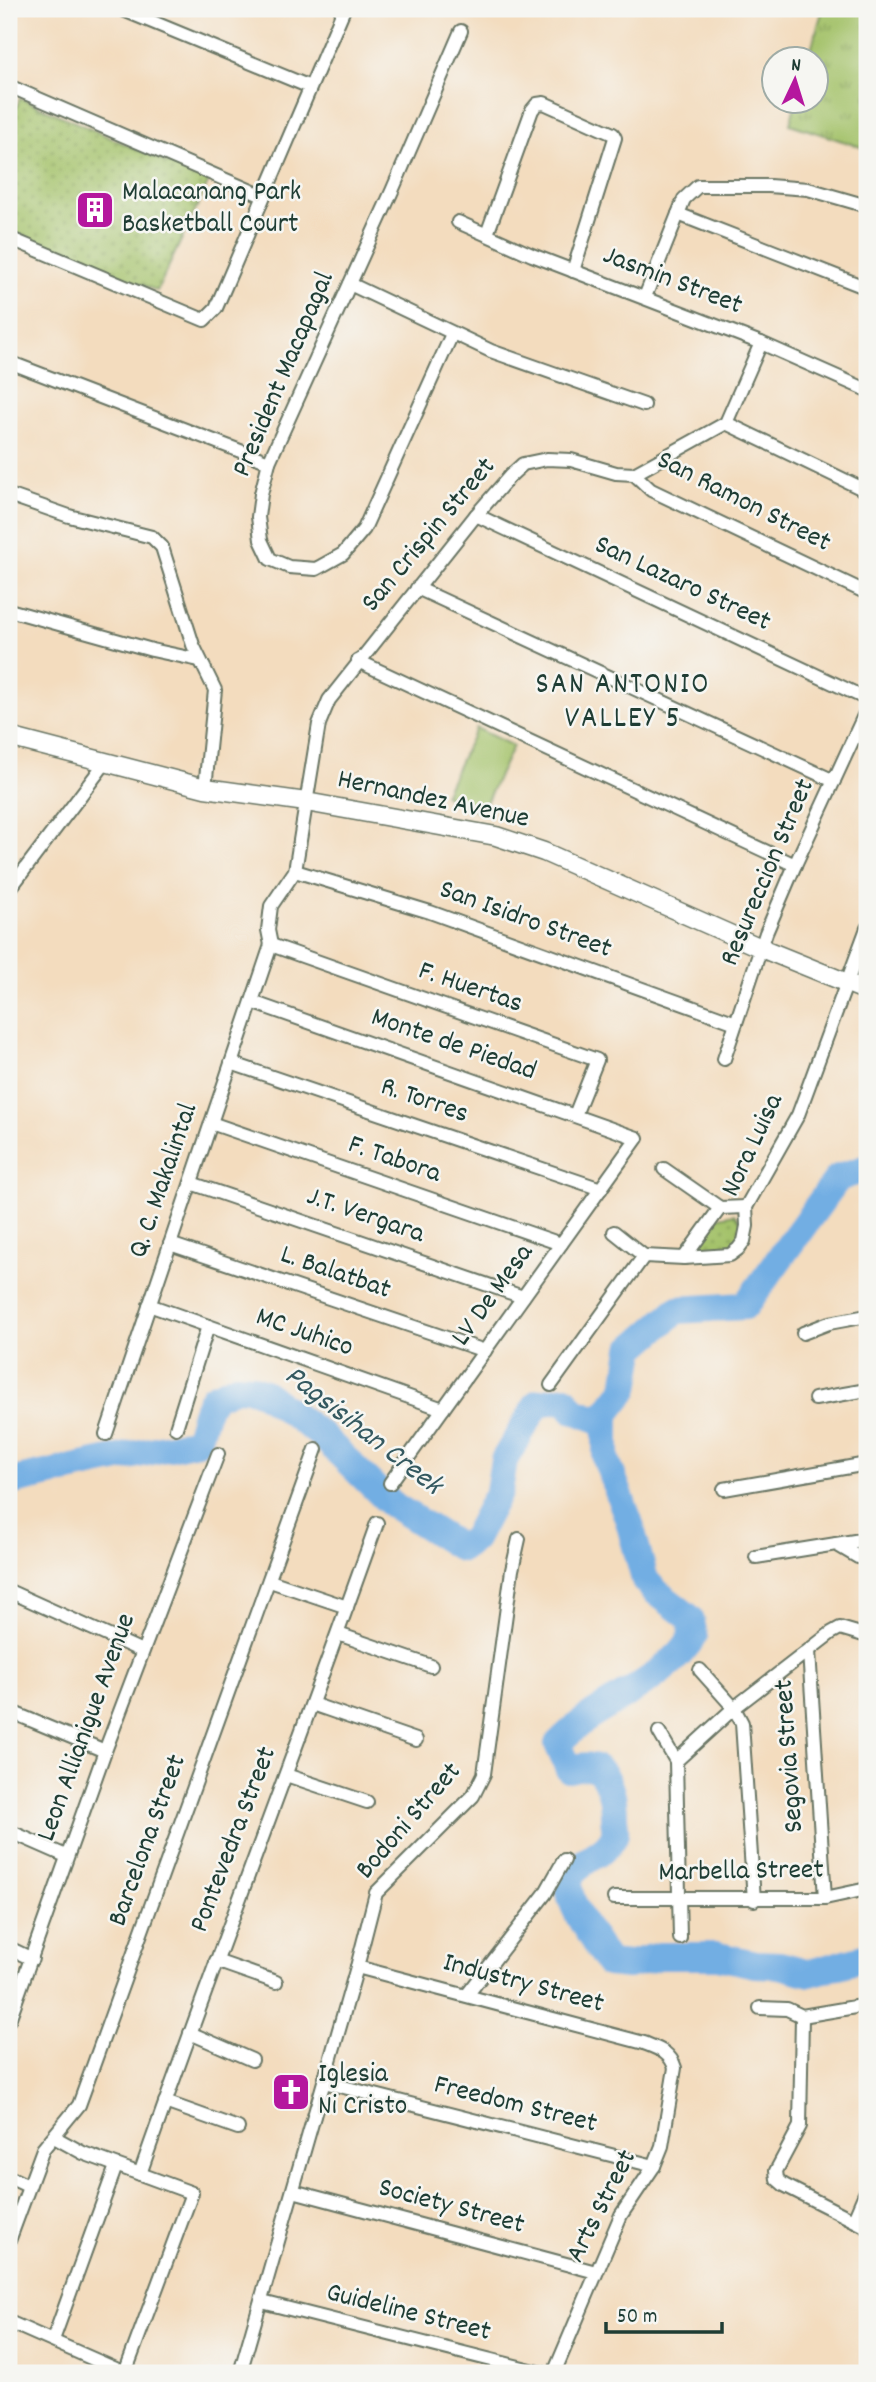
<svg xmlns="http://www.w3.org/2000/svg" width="876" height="2382" font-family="Dekko,sans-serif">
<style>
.grass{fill:url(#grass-tufts);stroke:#62804f;stroke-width:2}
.park{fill:url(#park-dots);stroke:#62804f;stroke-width:2}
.garden{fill:#a4c26a;stroke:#62804f;stroke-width:2}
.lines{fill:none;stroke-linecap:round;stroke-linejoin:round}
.river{stroke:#72aee3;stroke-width:28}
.street-casing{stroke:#697564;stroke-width:16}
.secondary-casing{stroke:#697564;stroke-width:21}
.street{stroke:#fff;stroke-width:12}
.secondary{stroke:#fff;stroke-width:18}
.labels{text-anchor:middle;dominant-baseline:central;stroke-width:5;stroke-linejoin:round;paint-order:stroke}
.poi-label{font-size:28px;fill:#1f3d34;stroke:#f6f6f2;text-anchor:start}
.street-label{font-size:28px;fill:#1f3d34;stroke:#f6f6f2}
.neighbourhood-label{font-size:30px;letter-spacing:2px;fill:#1f3d34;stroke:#f6f6f2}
.water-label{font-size:30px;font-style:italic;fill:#345960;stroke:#f6f6f2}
</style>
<defs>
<pattern id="grass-tufts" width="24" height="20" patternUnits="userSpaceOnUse" patternTransform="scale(1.75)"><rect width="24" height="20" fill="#a4c26a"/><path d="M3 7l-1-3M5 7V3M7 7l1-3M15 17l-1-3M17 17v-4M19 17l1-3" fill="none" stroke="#859f58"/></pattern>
<pattern id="park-dots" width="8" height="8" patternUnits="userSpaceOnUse" patternTransform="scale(1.75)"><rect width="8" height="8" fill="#a4c26a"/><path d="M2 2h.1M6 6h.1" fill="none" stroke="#859f58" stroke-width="1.8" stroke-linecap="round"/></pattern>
</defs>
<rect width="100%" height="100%" fill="#f6f6f2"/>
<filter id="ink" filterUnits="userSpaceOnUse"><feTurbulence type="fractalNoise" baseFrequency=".0143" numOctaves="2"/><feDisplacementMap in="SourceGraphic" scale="14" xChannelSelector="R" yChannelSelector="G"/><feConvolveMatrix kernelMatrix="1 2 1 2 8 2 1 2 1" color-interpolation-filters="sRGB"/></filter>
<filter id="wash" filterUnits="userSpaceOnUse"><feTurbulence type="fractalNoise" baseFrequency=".00686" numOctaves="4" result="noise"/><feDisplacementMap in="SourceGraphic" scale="28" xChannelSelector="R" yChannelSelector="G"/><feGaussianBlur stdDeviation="1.57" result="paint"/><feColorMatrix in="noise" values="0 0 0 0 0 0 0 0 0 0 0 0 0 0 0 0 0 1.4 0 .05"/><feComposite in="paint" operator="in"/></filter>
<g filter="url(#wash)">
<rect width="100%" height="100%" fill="#f3dcbe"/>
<path class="grass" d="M823,9H867V149L790,124L796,102H816V60L808,59Z"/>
<g class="park">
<path d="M20,98L209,181L157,291L9,230V127Z"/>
<path d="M734,1214L744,1224C735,1251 723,1251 696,1251V1245L719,1217Z"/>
</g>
<path class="garden" d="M476,728L513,746L481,813L444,795Z"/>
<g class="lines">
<g class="river">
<path d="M606,1414V1459L629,1521L645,1580L655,1591L690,1618L694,1635C674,1670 625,1694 591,1716C579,1723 568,1734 558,1744L569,1769C582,1766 595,1763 603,1775C612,1789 614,1801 614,1817C614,1821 616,1829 615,1833C609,1857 569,1860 569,1885C569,1908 596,1943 608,1963L628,1965L659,1956H718L755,1964L780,1965L810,1973L867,1957"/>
<path d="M9,1482L197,1441L205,1413L213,1397L236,1387L251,1388L264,1393L321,1435L390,1503L461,1548L474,1539L499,1491L504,1460L538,1403L565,1399L573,1410L594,1418L606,1414L626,1388L632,1349L677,1310L745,1306L838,1178L867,1168"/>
</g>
</g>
</g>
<g filter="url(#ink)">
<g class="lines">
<defs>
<g id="street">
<path d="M121,9L310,87"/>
<path d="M9,86L263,196"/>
<path d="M678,214L867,288"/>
<path d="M458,222L532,255L761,343L867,390"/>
<path d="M487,234L532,110L537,104L544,103L613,134L615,138L573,271"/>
<path d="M9,238L204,320L216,308L344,9"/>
<path d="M350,284L491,351L644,405"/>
<path d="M645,297L684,199L698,186H769L808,189L867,206"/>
<path d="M452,334L364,529L343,554L316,569L289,567L270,559L261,540L258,517L261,494L269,462L392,191L461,31"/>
<path d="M9,362L269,462"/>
<path d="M726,423L867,491"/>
<path d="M634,474L651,490L867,593"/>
<path d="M9,495L69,516L152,537L162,547L193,645L215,690L205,788"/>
<path d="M476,515L867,699"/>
<path d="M417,588L834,781"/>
<path d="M9,610L152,650L199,660"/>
<path d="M358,661L795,865"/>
<path d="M295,871L430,912L736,1023"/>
<path d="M9,890L105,763"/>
<path d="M271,945L268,930L271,906L295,871L319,724L329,700L476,515L510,476L523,464L547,459L571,460L616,473L634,474L726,423L761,343"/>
<path d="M271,945L597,1060L575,1115"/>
<path d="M252,1002L637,1138L390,1483"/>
<path d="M724,1059L766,933L795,865L867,709"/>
<path d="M231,1063L601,1189"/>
<path d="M211,1123L561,1244"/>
<path d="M664,1169L720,1208L746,1207"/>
<path d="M191,1183L523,1297"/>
<path d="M614,1232L644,1256"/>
<path d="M170,1244L485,1351"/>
<path d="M684,1258L720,1208"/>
<path d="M149,1305L443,1409"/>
<path d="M803,1333L829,1323L867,1316"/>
<path d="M551,1385L644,1256L684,1258L730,1255L738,1249L744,1241L747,1226L746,1207L798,1115L867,928"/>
<path d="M815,1399L867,1390"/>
<path d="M176,1428L208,1326"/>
<path d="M106,1434L271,945"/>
<path d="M724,1489L867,1464"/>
<path d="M836,1544L858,1557L867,1559"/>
<path d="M756,1557L867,1539"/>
<path d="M270,1581L347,1607"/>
<path d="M9,1591L142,1651"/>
<path d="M338,1634L431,1666"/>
<path d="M809,1651L825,1898"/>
<path d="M700,1670L734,1708L742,1723L754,1900"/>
<path d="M312,1704L416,1740"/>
<path d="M9,1711L105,1751"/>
<path d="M659,1732L676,1761L680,1938"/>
<path d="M676,1761L734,1708L831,1633L840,1628L867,1636"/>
<path d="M286,1775L367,1802"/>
<path d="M9,1831L66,1856"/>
<path d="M614,1898H825L867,1889"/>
<path d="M9,1948L32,1959"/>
<path d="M216,1961L276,1982"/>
<path d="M357,1967L644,2043C659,2049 670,2052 675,2068L662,2146L654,2166L621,2215L554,2373"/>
<path d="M467,1995L545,1894L564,1860"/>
<path d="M760,2008L787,2009L802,2016L867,2005"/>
<path d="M802,2016L800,2126L776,2171L777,2179L784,2185L867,2227"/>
<path d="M9,2020L105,1751L218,1454"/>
<path d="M190,2033L252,2060"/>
<path d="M324,2082L654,2166"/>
<path d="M165,2102L238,2128"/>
<path d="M54,2137L83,2153L192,2193L125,2373"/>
<path d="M140,2174C216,1956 300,1741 377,1523"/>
<path d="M9,2177L28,2186"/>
<path d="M293,2191L596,2272"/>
<path d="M854,2219L867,2189"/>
<path d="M9,2241L43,2149L79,2105L316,1449"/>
<path d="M262,2302L543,2373"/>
<path d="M9,2322L125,2373"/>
<path d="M53,2340L116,2166"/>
<path d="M240,2373L357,1967L376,1893L473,1796L484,1774L512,1570L519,1539"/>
</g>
<path id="secondary" d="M9,737L205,788L306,802L496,836L544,852L761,948L867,991"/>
</defs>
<use href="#street" class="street-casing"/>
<use href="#secondary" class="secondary-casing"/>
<use href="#street" class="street"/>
<use href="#secondary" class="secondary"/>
</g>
</g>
<defs>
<symbol id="building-square" viewBox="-11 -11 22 22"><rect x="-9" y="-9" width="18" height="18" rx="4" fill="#b5179e" stroke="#f6f6f2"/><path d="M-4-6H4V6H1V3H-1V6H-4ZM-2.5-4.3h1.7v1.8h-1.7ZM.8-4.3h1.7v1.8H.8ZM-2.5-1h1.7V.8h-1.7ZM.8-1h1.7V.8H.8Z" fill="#fff"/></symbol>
<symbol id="church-square" viewBox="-11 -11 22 22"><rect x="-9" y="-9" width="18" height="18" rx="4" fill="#b5179e" stroke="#f6f6f2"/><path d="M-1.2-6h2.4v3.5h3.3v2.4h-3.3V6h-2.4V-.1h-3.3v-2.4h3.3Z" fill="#fff"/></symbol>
</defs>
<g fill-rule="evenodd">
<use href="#building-square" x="73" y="188" width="44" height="44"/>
<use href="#church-square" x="269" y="2070" width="44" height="44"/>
</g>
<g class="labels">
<g class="poi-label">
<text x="122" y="194">Malacanang Park<tspan x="122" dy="32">Basketball Court</tspan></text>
<text x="318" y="2076">Iglesia<tspan x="318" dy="32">Ni Cristo</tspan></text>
</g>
<g class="street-label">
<text transform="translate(672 282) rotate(21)">Jasmin Street</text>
<text transform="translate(285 375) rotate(-67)">President Macapagal</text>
<text transform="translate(743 503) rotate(27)">San Ramon Street</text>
<text transform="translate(430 536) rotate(-50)">San Crispin Street</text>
<text transform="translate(682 585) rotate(25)">San Lazaro Street</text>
<text transform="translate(433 801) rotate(12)">Hernandez Avenue</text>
<text transform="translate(769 873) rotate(-67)">Resureccion Street</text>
<text transform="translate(525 921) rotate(20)">San Isidro Street</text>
<text transform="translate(470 989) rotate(19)">F. Huertas</text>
<text transform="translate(453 1046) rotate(19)">Monte de Piedad</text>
<text transform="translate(424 1102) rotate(19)">R. Torres</text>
<text transform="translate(754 1146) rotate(-65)">Nora Luisa</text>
<text transform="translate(394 1161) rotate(19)">F. Tabora</text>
<text transform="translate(165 1181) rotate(-71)">Q. C. Makalintal</text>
<text transform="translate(365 1217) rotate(19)">J.T. Vergara</text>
<text transform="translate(335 1274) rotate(19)">L. Balatbat</text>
<text transform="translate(494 1296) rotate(-54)">LV De Mesa</text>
<text transform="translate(304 1334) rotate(19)">MC Juhico</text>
<text transform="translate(88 1728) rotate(-70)">Leon Allianigue Avenue</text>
<text transform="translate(791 1756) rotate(-94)">Segovia Street</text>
<text transform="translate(410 1822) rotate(-49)">Bodoni Street</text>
<text transform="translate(235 1840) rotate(-69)">Pontevedra Street</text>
<text transform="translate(149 1841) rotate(-70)">Barcelona Street</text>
<text transform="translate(741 1873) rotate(-1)">Marbella Street</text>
<text transform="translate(523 1985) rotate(15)">Industry Street</text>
<text transform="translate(515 2106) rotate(14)">Freedom Street</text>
<text transform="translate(603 2207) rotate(-63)">Arts Street</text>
<text transform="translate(451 2208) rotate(15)">Society Street</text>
<text transform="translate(408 2314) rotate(14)">Guideline Street</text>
</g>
<g class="neighbourhood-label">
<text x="623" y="686">SAN ANTONIO<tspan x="623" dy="34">VALLEY 5</tspan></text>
</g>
<g class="water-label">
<text transform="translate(362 1432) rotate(38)">Pagsisihan Creek</text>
</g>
</g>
<rect width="876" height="2382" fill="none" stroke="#f6f6f2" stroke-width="35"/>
<g transform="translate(795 80) rotate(4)"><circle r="33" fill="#f6f6f2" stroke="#a0aca6" stroke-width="2"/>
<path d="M0-5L12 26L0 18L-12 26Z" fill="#b5179e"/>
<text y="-10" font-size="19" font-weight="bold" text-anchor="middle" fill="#1f3d34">N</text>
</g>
<path d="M606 2322v10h116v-10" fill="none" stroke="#1f3d34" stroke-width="3.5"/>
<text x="617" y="2322" font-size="21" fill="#1f3d34" stroke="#f6f6f2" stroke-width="5" paint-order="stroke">50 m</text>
</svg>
